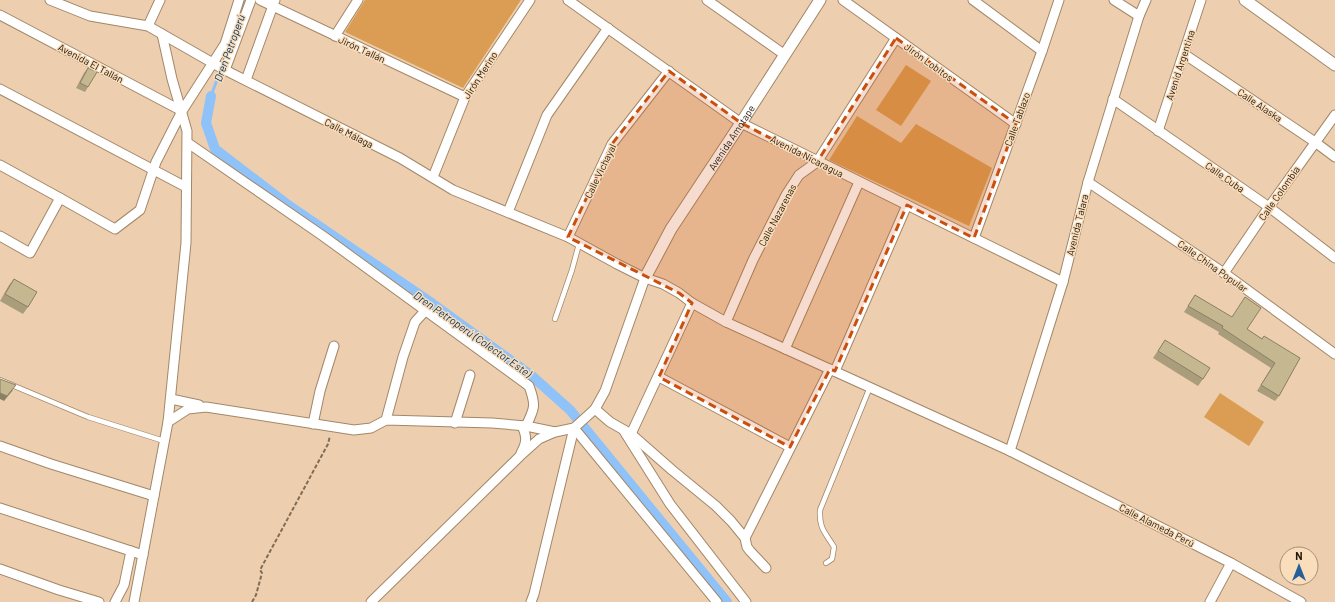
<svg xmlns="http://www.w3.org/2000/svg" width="1335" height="602" font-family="Barlow,sans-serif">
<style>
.green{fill:#da9d53}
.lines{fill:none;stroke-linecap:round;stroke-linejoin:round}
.stream{stroke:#8fc2f8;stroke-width:3}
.canal{stroke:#8fc2f8;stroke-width:10}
.service-casing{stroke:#a28768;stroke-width:6}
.minor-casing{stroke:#a28768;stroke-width:11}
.tertiary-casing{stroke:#a28768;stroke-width:13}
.path{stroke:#806d57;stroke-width:2;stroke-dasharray:4 2;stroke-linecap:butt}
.service{stroke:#fff;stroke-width:4.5}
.minor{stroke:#fff;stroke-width:9}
.tertiary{stroke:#fff;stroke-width:11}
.wall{fill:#a99d7c}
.shaded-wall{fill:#8a8065}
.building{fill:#c5b790;stroke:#8a8065}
.marked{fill:#cb4f0c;fill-opacity:0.2;stroke:#cb4f0c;stroke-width:3;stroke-dasharray:8 5;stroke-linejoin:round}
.labels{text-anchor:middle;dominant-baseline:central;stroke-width:3;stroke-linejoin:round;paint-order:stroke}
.street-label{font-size:10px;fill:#24190d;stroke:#faddbb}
.water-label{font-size:11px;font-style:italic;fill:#043660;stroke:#faddbb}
</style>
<rect width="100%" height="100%" fill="#edcfaf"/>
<g class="green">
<path d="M365,0H521L463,88L345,32Z"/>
<path d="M906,65L931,81L901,126L876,110Z"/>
<path d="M857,116L901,143L916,124L992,168L969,226L829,160Z"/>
<path d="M1220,393L1264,422L1249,446L1204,417Z"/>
</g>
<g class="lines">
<g class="stream">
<path d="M242,11L246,0"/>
<path d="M211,96L221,69"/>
</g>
<path class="canal" d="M211,96L206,123L215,149L288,205L433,304L532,376L570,410L727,602"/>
<defs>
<g id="service">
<path d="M555,319L572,270L579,244"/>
<path d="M0,380L88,417L164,441"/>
<path d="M826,563L832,559L834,547C825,532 819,529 820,510L870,387"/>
</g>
<g id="minor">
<path d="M50,0L90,16L148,26L225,70L400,158L453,190L568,237L617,264L645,278L663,284L679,293L692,303L726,322L1010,451L1231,563L1301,602"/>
<path d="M260,0L465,97"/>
<path d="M568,0L741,123L1063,282"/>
<path d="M707,0L785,55"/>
<path d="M843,0L1016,124"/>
<path d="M973,0L1042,51"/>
<path d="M1114,0L1139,16"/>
<path d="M0,15L182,111"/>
<path d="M148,26L160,0"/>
<path d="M335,36L358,0"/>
<path d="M1184,54L1315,142L1335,157"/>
<path d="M225,70L251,0"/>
<path d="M246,80L275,0"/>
<path d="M0,89L186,187"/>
<path d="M1113,99L1269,207L1335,258"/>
<path d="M1158,131L1201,0"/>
<path d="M188,143L323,236L529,386C536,405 535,408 526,426"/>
<path d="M0,165L60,198L115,229L140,210L156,162L182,111L225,44L239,0"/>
<path d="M433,177L465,97L530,0"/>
<path d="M1088,182L1224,273L1335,354"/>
<path d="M508,212L547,115L608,28"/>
<path d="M0,236L30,253L60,198"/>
<path d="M568,237L612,144L669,71"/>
<path d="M974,238L1042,51L1059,0"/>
<path d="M1224,273L1269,207L1335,115"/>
<path d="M726,322L753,260L786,195L799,175L817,162L896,38"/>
<path d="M785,349L859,182"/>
<path d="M835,371L907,205"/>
<path d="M659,377L790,447"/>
<path d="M171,399L199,405"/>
<path d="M595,409L610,422L631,434L672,470L716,506L731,521L745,538L747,547L750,551L766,568"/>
<path d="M386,420L403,357L415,322L425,311"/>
<path d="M168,422L188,409L206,407L354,430L371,428L386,420L492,423L526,426L555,432L574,428L595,409L605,391L645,278"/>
<path d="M455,423L470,375"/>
<path d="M313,424L320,391L334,346"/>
<path d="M574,428L717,602"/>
<path d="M624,431L670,504L746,602"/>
<path d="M631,434L692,303"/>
<path d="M0,446L51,464L154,496"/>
<path d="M1010,451L1063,282L1088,182L1139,16L1146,0"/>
<path d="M521,453C527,443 527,436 522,426"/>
<path d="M0,508L143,555"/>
<path d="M745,538L830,369"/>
<path d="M0,569L59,590L99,602"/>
<path d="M115,602L124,585L131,551"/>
<path d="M134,602L168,422L186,243L187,131L172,79L162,34"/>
<path d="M371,602L520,456L539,439L555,432"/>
<path d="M531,602L534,594L574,428"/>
<path d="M1210,602L1231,563"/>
</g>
<g id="tertiary">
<path d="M1245,0L1335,65"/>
<path id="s1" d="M645,278L671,229L741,123L820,0"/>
</g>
</defs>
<use href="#service" class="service-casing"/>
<use href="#minor" class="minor-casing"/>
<use href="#tertiary" class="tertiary-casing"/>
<path class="path" d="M252,602L256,595L262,573L260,570L328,444L330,436"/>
<use href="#service" class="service"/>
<use href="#minor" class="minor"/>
<use href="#tertiary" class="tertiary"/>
</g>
<g class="wall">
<path d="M88,68V87L85,92L76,88L84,73Z"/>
<path d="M14,279L28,307L23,314L0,301L9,285Z"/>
<path d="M1195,295L1247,329L1262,339L1300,358L1279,396L1275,401L1257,391L1271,368L1218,334L1219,332L1184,312Z"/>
<path d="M1165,340L1203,379L1198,386L1153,358Z"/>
</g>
<path class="shaded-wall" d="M13,390L4,401L0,399V393Z"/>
<g class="building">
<path d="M88,68L97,72L88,87L80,83Z"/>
<path d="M14,279L37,292L28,307L5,294Z"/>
<path d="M1195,295L1232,317L1245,297L1261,308L1247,329L1262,339L1264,336L1300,358L1279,396L1261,385L1275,363L1222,328L1223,326L1188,306Z"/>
<path d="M1165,340L1210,368L1203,379L1158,351Z"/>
<path d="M0,379L16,385L7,396L0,393Z"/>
</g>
<path class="marked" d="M896,38L1016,124L974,238L907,205L835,371L830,369L790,447L659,377L692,303L679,293L568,237L612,144L669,71L741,123L817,162Z"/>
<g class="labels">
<g class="street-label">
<text transform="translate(362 49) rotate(25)">Jirón Tallán</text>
<text transform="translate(929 62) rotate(36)">Jirón Lobitos</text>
<text transform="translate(91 63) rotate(28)">Avenida El Tallán</text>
<text transform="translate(1180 65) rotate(-72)">Avenid Argentina</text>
<text transform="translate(480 75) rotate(-57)">Jirón Merino</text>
<text transform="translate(1260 105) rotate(34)">Calle Alaska</text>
<text transform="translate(1017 119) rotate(-70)">Calle Tablazo</text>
<text transform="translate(349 133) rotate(27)">Calle Málaga</text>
<text stroke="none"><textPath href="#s1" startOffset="165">Avenida Amotape</textPath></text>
<text transform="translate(807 156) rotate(27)">Avenida Nicaragua</text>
<text transform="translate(600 171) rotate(-64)">Calle Vichayal</text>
<text transform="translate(1225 177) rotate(35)">Calle Cuba</text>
<text transform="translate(1279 193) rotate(-55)">Calle Colombia</text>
<text transform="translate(777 215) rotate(-62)">Calle Nazarenas</text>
<text transform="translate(1077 225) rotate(-76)">Avenida Talara</text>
<text transform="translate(1213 266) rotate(35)">Calle China Popular</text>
<text transform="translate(1157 525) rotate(27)">Calle Alameda Perú</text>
</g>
<g class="water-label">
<text transform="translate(229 48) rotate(-70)">Dren Petroperú</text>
<text transform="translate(473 334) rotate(35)">Dren Petroperú (Colector Este)</text>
</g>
</g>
<g transform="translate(1299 566)"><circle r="19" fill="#faddbb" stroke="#a48f75"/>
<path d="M0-3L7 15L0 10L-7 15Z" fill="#266098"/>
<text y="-6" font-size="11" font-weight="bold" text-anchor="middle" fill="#24190d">N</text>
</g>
</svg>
